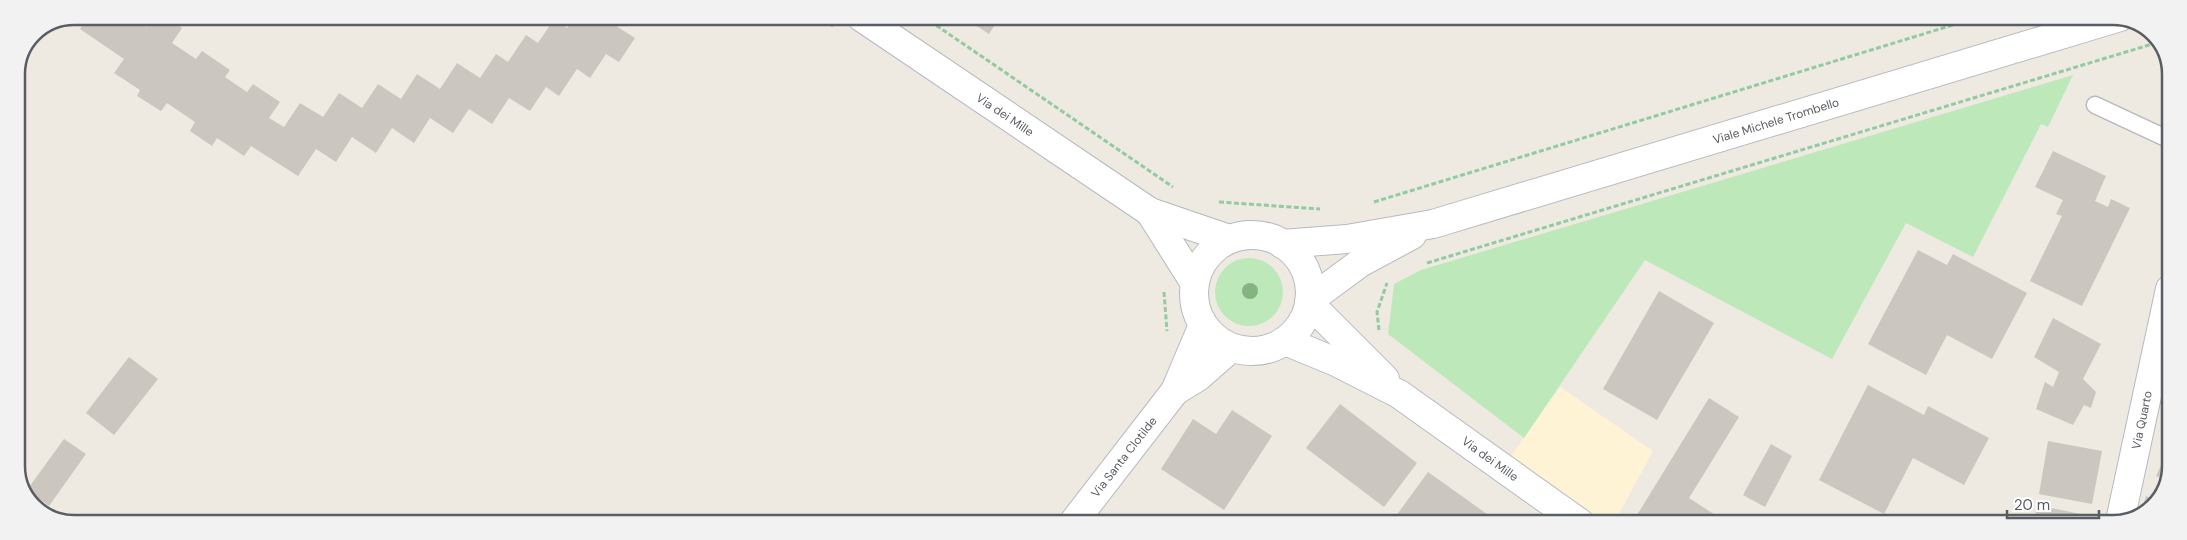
<svg xmlns="http://www.w3.org/2000/svg" width="2187" height="540" font-family="'DM Sans',sans-serif">
<style>
.commercial{fill:#fff3d5}
.green{fill:#bde8ba}
.building{fill:#cbc7c0}
.lines{fill:none;stroke-linecap:round;stroke-linejoin:round}
.service-casing{stroke:#b6babf;stroke-width:19}
.minor-casing{stroke:#b6babf;stroke-width:30}
.tertiary-casing{stroke:#b6babf;stroke-width:30}
.secondary-casing{stroke:#b5b9bf;stroke-width:30}
.path{stroke:#93caa0;stroke-width:3;stroke-dasharray:5 2.5;stroke-linecap:butt}
.service{stroke:#fff;stroke-width:16}
.minor{stroke:#fff;stroke-width:28}
.tertiary{stroke:#fff;stroke-width:28}
.secondary{stroke:#fff;stroke-width:28}
.tree{fill:#84b47f}
.labels{text-anchor:middle;dominant-baseline:central;stroke-width:4.5;stroke-linejoin:round;paint-order:stroke}
.street-label{font-size:12px;fill:#595e63;stroke:#fff}
.rim{fill:none;stroke:#595e63;stroke-width:2.5}
</style>
<rect width="100%" height="100%" fill="#eeeae1"/>
<path class="commercial" d="M1560,387L1653,451L1614,523H1595L1506,463Z"/>
<g class="green">
<path d="M2073,75L2048,127L2041,124L1973,257L1906,223L1832,359L1645,260L1524,438L1388,334L1394,284L1421,270Z"/>
<circle cx="1249" cy="292" r="34"/>
</g>
<g class="building">
<path d="M88,16H139L136,20L147,27L154,16H164L182,28L172,43L196,59L202,51L230,70L225,77L247,92L253,84L280,102L269,118L284,127L300,103L323,117L339,93L362,108L378,84L401,99L417,74L440,89L457,63L480,78L496,54L508,62L526,35L538,43L554,19L567,28L575,17H602L635,38L619,62L606,54L590,78L577,69L559,96L546,87L530,111L509,98L492,124L469,109L453,133L430,118L414,143L392,128L376,153L352,137L336,162L316,149L298,176L251,146L244,156L217,138L212,146L190,131L195,122L167,103L161,111L137,96L140,90L114,73L124,59L80,29Z"/>
<path d="M963,17H1000L989,34Z"/>
<path d="M2053,151L2106,176L2095,201L2108,207L2111,199L2130,208L2082,306L2030,281L2062,216L2056,214L2063,200L2035,187Z"/>
<path d="M1918,250L1947,265L1953,254L2027,293L1992,359L1947,335L1926,375L1868,344Z"/>
<path d="M1659,291L1714,323L1657,420L1603,389Z"/>
<path d="M2053,318L2101,344L2083,379L2096,392L2091,408L2084,405L2073,425L2036,409L2045,382L2053,387L2059,372L2034,357Z"/>
<path d="M129,357L158,379L114,435L86,413Z"/>
<path d="M1868,385L1924,415L1928,406L1989,438L1964,485L1913,458L1884,514L1819,480Z"/>
<path d="M1709,398L1739,417L1689,498L1729,524L1640,523L1634,520Z"/>
<path d="M1340,404L1417,463L1384,507L1306,448Z"/>
<path d="M1232,410L1272,436L1224,510L1161,469L1193,419L1216,434Z"/>
<path d="M64,439L86,454L49,506L27,490Z"/>
<path d="M2048,441L2102,451L2092,504L2039,494Z"/>
<path d="M1771,444L1792,456L1765,507L1743,495Z"/>
<path d="M2170,445V478L2168,480L2156,476Z"/>
<path d="M1428,472L1494,519L1491,523H1391Z"/>
<path d="M2146,496L2156,501L2151,510L2141,513Z"/>
<path d="M2036,505L2101,518L2099,524H2035Z"/>
<path d="M1908,515L1925,524H1904Z"/>
<path d="M1760,516L1771,524H1755Z"/>
<path d="M1975,518L1998,523V524H1972Z"/>
</g>
<g class="lines">
<defs>
<path id="service" d="M2095,105L2170,140"/>
<g id="minor">
<path d="M1175,391L1198,377L1231,348"/>
<path d="M2120,521L2170,289"/>
<path d="M1073,523L1175,391L1203,325"/>
</g>
<g id="tertiary">
<path d="M1282,244L1347,239L1433,224L2120,17"/>
<path d="M1310,300L1360,263L1412,235"/>
</g>
<g id="secondary">
<path d="M861,17L1150,212L1229,239"/>
<path d="M1150,212L1194,282"/>
<circle cx="1252" cy="293" r="58"/>
<path d="M1309,303L1385,379"/>
<path d="M1285,341L1336,362L1399,394L1580,523"/>
</g>
</defs>
<use href="#service" class="service-casing"/>
<use href="#minor" class="minor-casing"/>
<use href="#tertiary" class="tertiary-casing"/>
<use href="#secondary" class="secondary-casing"/>
<g class="path">
<path d="M819,17L833,26"/>
<path d="M924,17L1173,187"/>
<path d="M1219,202L1320,209"/>
<path d="M1374,202L1979,17"/>
<path d="M1427,263L2159,42"/>
<path d="M1164,292L1167,331"/>
<path d="M1379,330L1377,312L1387,283"/>
</g>
<use href="#service" class="service"/>
<use href="#minor" class="minor"/>
<use href="#tertiary" class="tertiary"/>
<use href="#secondary" class="secondary"/>
</g>
<circle class="tree" cx="1250" cy="291" r="8"/>
<g class="labels">
<g class="street-label">
<text transform="translate(1005 115) rotate(34)">Via dei Mille</text>
<text transform="translate(1776 121) rotate(-17)">Viale Michele Trombello</text>
<text transform="translate(2142 420) rotate(-78)">Via Quarto</text>
<text transform="translate(1124 457) rotate(-52)">Via Santa Clotilde</text>
<text transform="translate(1490 459) rotate(36)">Via dei Mille</text>
</g>
</g>
<path d="M0 0H2187V540H0ZM74 25H2113A49 49 0 0 1 2162 74V466A49 49 0 0 1 2113 515H74A49 49 0 0 1 25 466V74A49 49 0 0 1 74 25Z" fill="#f2f2f3" fill-rule="evenodd"/>
<path class="rim" d="M74 25H2113A49 49 0 0 1 2162 74V466A49 49 0 0 1 2113 515H74A49 49 0 0 1 25 466V74A49 49 0 0 1 74 25Z"/>
<path d="M2007 510v8h92v-8" fill="none" stroke="#595e63" stroke-width="2.5"/>
<text x="2014" y="510" font-size="15" fill="#595e63" stroke="#ffffff" stroke-width="4" paint-order="stroke">20 m</text>
</svg>
